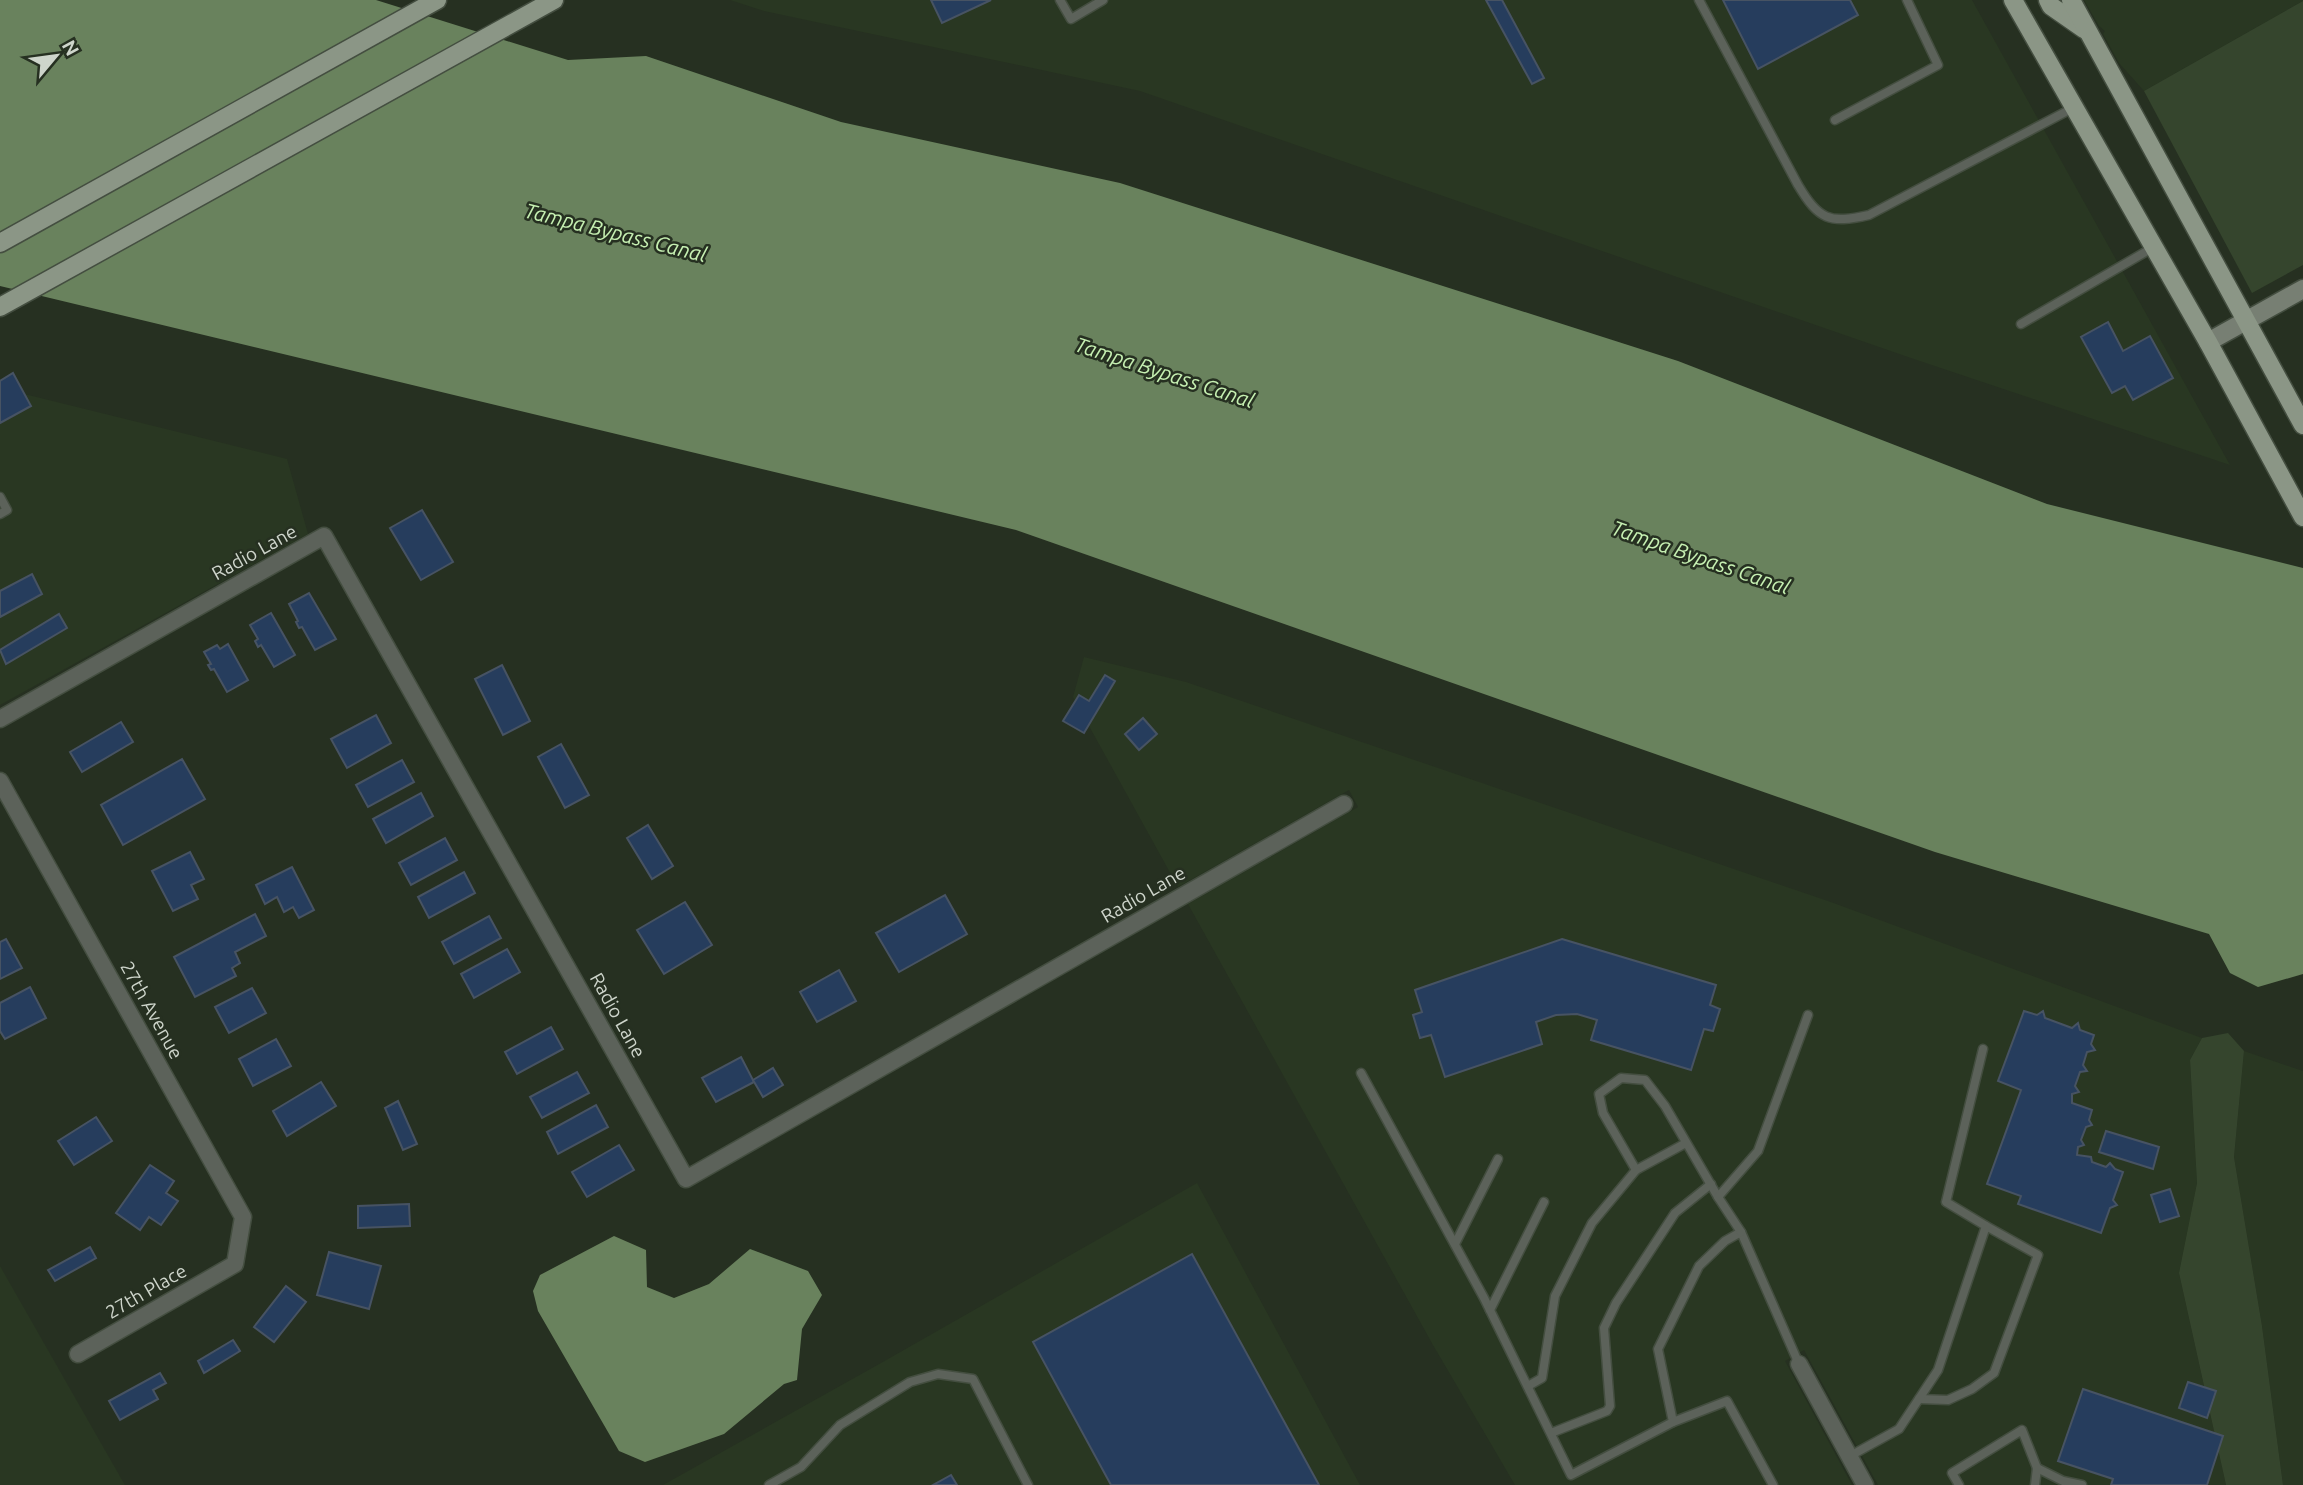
<svg xmlns="http://www.w3.org/2000/svg" width="2303" height="1485" font-family="Ubuntu,sans-serif">
<style>
.built{fill:#293722}
.green{fill:#35452d}
.water{fill:#69825d}
.building{fill:#263d5d;stroke:#475363;stroke-width:2}
.lines{fill:none;stroke-linecap:round;stroke-linejoin:round}
.lane-casing{stroke:#444e40;stroke-width:11}
.street-casing{stroke:#444e40;stroke-width:19}
.secondary-casing{stroke:#444e40;stroke-width:21}
.primary-casing{stroke:#444e40;stroke-width:21}
.lane{stroke:#5c625a;stroke-width:8}
.street{stroke:#5c625a;stroke-width:16}
.secondary{stroke:#777f73;stroke-width:18}
.primary{stroke:#8b9686;stroke-width:18}
.labels{text-anchor:middle;dominant-baseline:central;stroke-width:5;stroke-linejoin:round;paint-order:stroke}
.street-label{font-size:19px;fill:#ced5cb;stroke:#263021}
.water-label{font-size:21px;font-style:italic;fill:#c6f0b2;stroke:#263021}
</style>
<rect width="100%" height="100%" fill="#263021"/>
<g class="built">
<path d="M730,0H1972L2230,465L1908,357L1140,91L764,11Z"/>
<path d="M2084,0H2303V1L2144,91L2119,63L2103,34L2105,31L2099,26Z"/>
<path d="M0,388L287,459L308,534L0,705Z"/>
<path d="M1084,657L1186,682L1828,901L2202,1038L2190,1060L2197,1183L2179,1273L2226,1485H1878L1804,1350L1785,1361L1852,1485H1515L1433,1345L1188,904L1358,807L1349,790L1178,887L1073,697Z"/>
<path d="M2244,1051L2303,1071V1485H2283L2262,1326L2234,1157Z"/>
<path d="M1197,1183L1360,1485H663L881,1363Z"/>
<path d="M0,1266L122,1480L125,1485H0Z"/>
</g>
<g class="green">
<path d="M2303,1V265L2252,293L2144,91Z"/>
<path d="M2228,1033L2244,1051L2234,1157L2262,1326L2283,1485H2226L2179,1273L2197,1183L2190,1060L2202,1038Z"/>
</g>
<g class="water">
<path d="M0,0H376L568,60L646,56L841,122L1120,183L1678,361L2047,504L2303,568V974L2258,987L2230,973L2209,934L1935,852L1016,530L0,286Z"/>
<path d="M614,1236L646,1250L647,1287L674,1298L709,1284L750,1249L808,1271L822,1295L802,1329L797,1380L784,1384L724,1434L645,1462L619,1451L538,1311L533,1291L540,1275Z"/>
</g>
<g class="building">
<path d="M931,0H991L942,23Z"/>
<path d="M1486,0H1502L1544,78L1532,84Z"/>
<path d="M1723,0H1850L1858,15L1758,69Z"/>
<path d="M2108,322L2123,351L2150,336L2173,378L2133,400L2125,386L2112,393L2081,337Z"/>
<path d="M13,373L31,406L0,423V381Z"/>
<path d="M422,510L453,562L421,580L390,528Z"/>
<path d="M32,574L42,594L0,617V591Z"/>
<path d="M309,593L336,639L315,650L302,627L299,628L296,622L298,621L289,604Z"/>
<path d="M271,613L295,655L274,667L261,645L258,647L255,641L258,639L250,625Z"/>
<path d="M59,614L67,628L6,664L0,650Z"/>
<path d="M228,644L248,680L227,692L214,669L211,670L208,665L211,664L204,652L217,645L220,649Z"/>
<path d="M502,665L530,721L503,735L475,679Z"/>
<path d="M1105,675L1115,681L1084,733L1063,721L1079,695L1089,701Z"/>
<path d="M376,715L391,743L347,768L331,739Z"/>
<path d="M1143,718L1157,734L1139,750L1125,734Z"/>
<path d="M121,722L133,742L82,772L70,752Z"/>
<path d="M561,744L589,795L565,808L538,757Z"/>
<path d="M182,759L205,799L123,845L101,805Z"/>
<path d="M402,760L414,782L368,807L356,785Z"/>
<path d="M421,793L433,816L386,843L373,819Z"/>
<path d="M648,825L673,866L652,879L627,838Z"/>
<path d="M445,838L457,860L411,885L399,863Z"/>
<path d="M190,852L204,879L191,885L198,899L173,911L152,871Z"/>
<path d="M292,867L314,910L299,918L293,907L284,912L277,897L265,904L256,885Z"/>
<path d="M464,872L475,893L429,918L418,897Z"/>
<path d="M945,895L967,934L899,972L876,933Z"/>
<path d="M685,902L712,945L664,974L637,930Z"/>
<path d="M255,914L266,936L235,952L240,963L232,968L236,976L195,997L174,957Z"/>
<path d="M489,916L501,938L454,964L442,942Z"/>
<path d="M6,939L22,968L0,979V942Z"/>
<path d="M1562,939L1716,985L1710,1005L1720,1009L1713,1031L1704,1029L1691,1070L1591,1040L1597,1020L1577,1014L1556,1015L1536,1022L1542,1044L1445,1077L1431,1035L1420,1038L1413,1015L1422,1012L1415,990Z"/>
<path d="M507,949L520,972L474,998L461,974Z"/>
<path d="M839,970L856,1001L817,1022L800,992Z"/>
<path d="M30,987L46,1018L5,1039L0,1031V1003Z"/>
<path d="M252,988L266,1013L229,1033L215,1007Z"/>
<path d="M2024,1011L2037,1015L2043,1011L2045,1018L2072,1028L2078,1023L2080,1030L2094,1035L2091,1044L2095,1050L2087,1052L2083,1065L2087,1071L2080,1072L2075,1086L2079,1092L2072,1094V1103L2092,1110L2089,1120L2092,1125L2086,1127L2081,1140L2084,1145L2078,1147L2077,1155L2091,1157L2092,1162L2106,1167L2110,1163L2115,1169L2123,1172L2113,1200L2117,1205L2110,1208L2101,1233L2018,1204L2021,1196L1987,1184L2021,1090L1998,1081Z"/>
<path d="M551,1027L563,1049L517,1074L505,1052Z"/>
<path d="M276,1039L291,1066L253,1086L239,1059Z"/>
<path d="M741,1057L754,1082L716,1102L702,1078Z"/>
<path d="M773,1068L783,1085L763,1097L753,1080Z"/>
<path d="M577,1072L589,1093L542,1118L530,1097Z"/>
<path d="M321,1082L336,1106L287,1136L273,1111Z"/>
<path d="M398,1101L417,1144L403,1150L385,1108Z"/>
<path d="M596,1105L608,1127L558,1154L547,1132Z"/>
<path d="M96,1117L112,1141L74,1165L58,1141Z"/>
<path d="M2106,1131L2159,1147L2153,1169L2099,1152Z"/>
<path d="M619,1145L634,1170L587,1197L572,1172Z"/>
<path d="M150,1165L174,1181L166,1193L178,1201L161,1225L149,1217L140,1230L116,1213Z"/>
<path d="M2170,1189L2179,1216L2160,1222L2151,1195Z"/>
<path d="M409,1204L410,1226L358,1228V1206Z"/>
<path d="M90,1247L96,1258L55,1281L48,1270Z"/>
<path d="M329,1252L381,1266L369,1309L317,1295Z"/>
<path d="M1192,1254L1319,1485H1111L1033,1342Z"/>
<path d="M286,1286L306,1302L274,1342L254,1327Z"/>
<path d="M233,1340L240,1351L204,1373L198,1361Z"/>
<path d="M160,1373L166,1383L153,1390L158,1399L120,1420L109,1401Z"/>
<path d="M2188,1382L2216,1391L2207,1418L2179,1408Z"/>
<path d="M2083,1389L2223,1436L2207,1485H2111L2113,1479L2058,1461Z"/>
<path d="M951,1475L957,1485H933Z"/>
</g>
<g class="lines">
<defs>
<g id="lane">
<path d="M1060,0L1071,19L1103,0"/>
<path d="M1699,0L1798,185C1819,220 1829,224 1869,215L2073,108"/>
<path d="M1835,120L1938,65L1907,0"/>
<path d="M2021,324L2154,247"/>
<path d="M0,497L7,510L0,514"/>
<path d="M1361,1073L1484,1298L1571,1475L1673,1422L1658,1349L1699,1266L1725,1241L1741,1232L1799,1364"/>
<path d="M1686,1143L1636,1170L1603,1113L1599,1094L1621,1078L1645,1080L1665,1106L1718,1197"/>
<path d="M1741,1232L1718,1197L1758,1151L1808,1015"/>
<path d="M1455,1244L1498,1159"/>
<path d="M1490,1310L1544,1202"/>
<path d="M1528,1386L1542,1378L1555,1296L1592,1223L1636,1170"/>
<path d="M1919,1399L1948,1400L1972,1389L1994,1373L2038,1255L1986,1226"/>
<path d="M1673,1422L1727,1401L1773,1485"/>
<path d="M1551,1433L1607,1411L1610,1406L1604,1328L1616,1303L1675,1213L1711,1184"/>
<path d="M1850,1456L1899,1429L1938,1370L1986,1226L1946,1202L1983,1049"/>
<path d="M2037,1468L2063,1481L2082,1485"/>
<path d="M769,1485L801,1467L840,1425L910,1382L938,1374L973,1379L1028,1485"/>
<path d="M1959,1485L1952,1473L2022,1430L2037,1468L2035,1485"/>
</g>
<g id="street">
<path d="M0,719L324,536L686,1179L1344,804"/>
<path d="M0,781L243,1217L235,1264L78,1354"/>
<path d="M1799,1364L1865,1485"/>
</g>
<path id="secondary" d="M2208,342L2303,289"/>
<g id="primary">
<path d="M2013,0L2208,342L2303,517"/>
<path d="M2048,0L2051,6L2084,29"/>
<path d="M2071,0L2303,425"/>
<path d="M0,243L437,0"/>
<path d="M0,307L554,0"/>
</g>
</defs>
<use href="#lane" class="lane-casing"/>
<use href="#street" class="street-casing"/>
<use href="#secondary" class="secondary-casing"/>
<use href="#primary" class="primary-casing"/>
<use href="#lane" class="lane"/>
<use href="#street" class="street"/>
<use href="#secondary" class="secondary"/>
<use href="#primary" class="primary"/>
</g>
<g class="labels">
<g class="street-label">
<text transform="translate(254 552) rotate(-29)">Radio Lane</text>
<text transform="translate(1143 894) rotate(-30)">Radio Lane</text>
<text transform="translate(152 1010) rotate(61)">27th Avenue</text>
<text transform="translate(618 1015) rotate(61)">Radio Lane</text>
<text transform="translate(146 1291) rotate(-30)">27th Place</text>
</g>
<g class="water-label">
<text transform="translate(616 232) rotate(14)">Tampa Bypass Canal</text>
<text transform="translate(1165 372) rotate(18)">Tampa Bypass Canal</text>
<text transform="translate(1701 557) rotate(19)">Tampa Bypass Canal</text>
</g>
</g>
<g transform="translate(56 56) rotate(61)" stroke="#263021" stroke-width="5" paint-order="stroke">
<path d="M0-5L12 26L0 18L-12 26Z" fill="#ced5cb"/>
<text y="-10" font-size="19" font-weight="bold" text-anchor="middle" fill="#ced5cb">N</text>
</g>
</svg>
